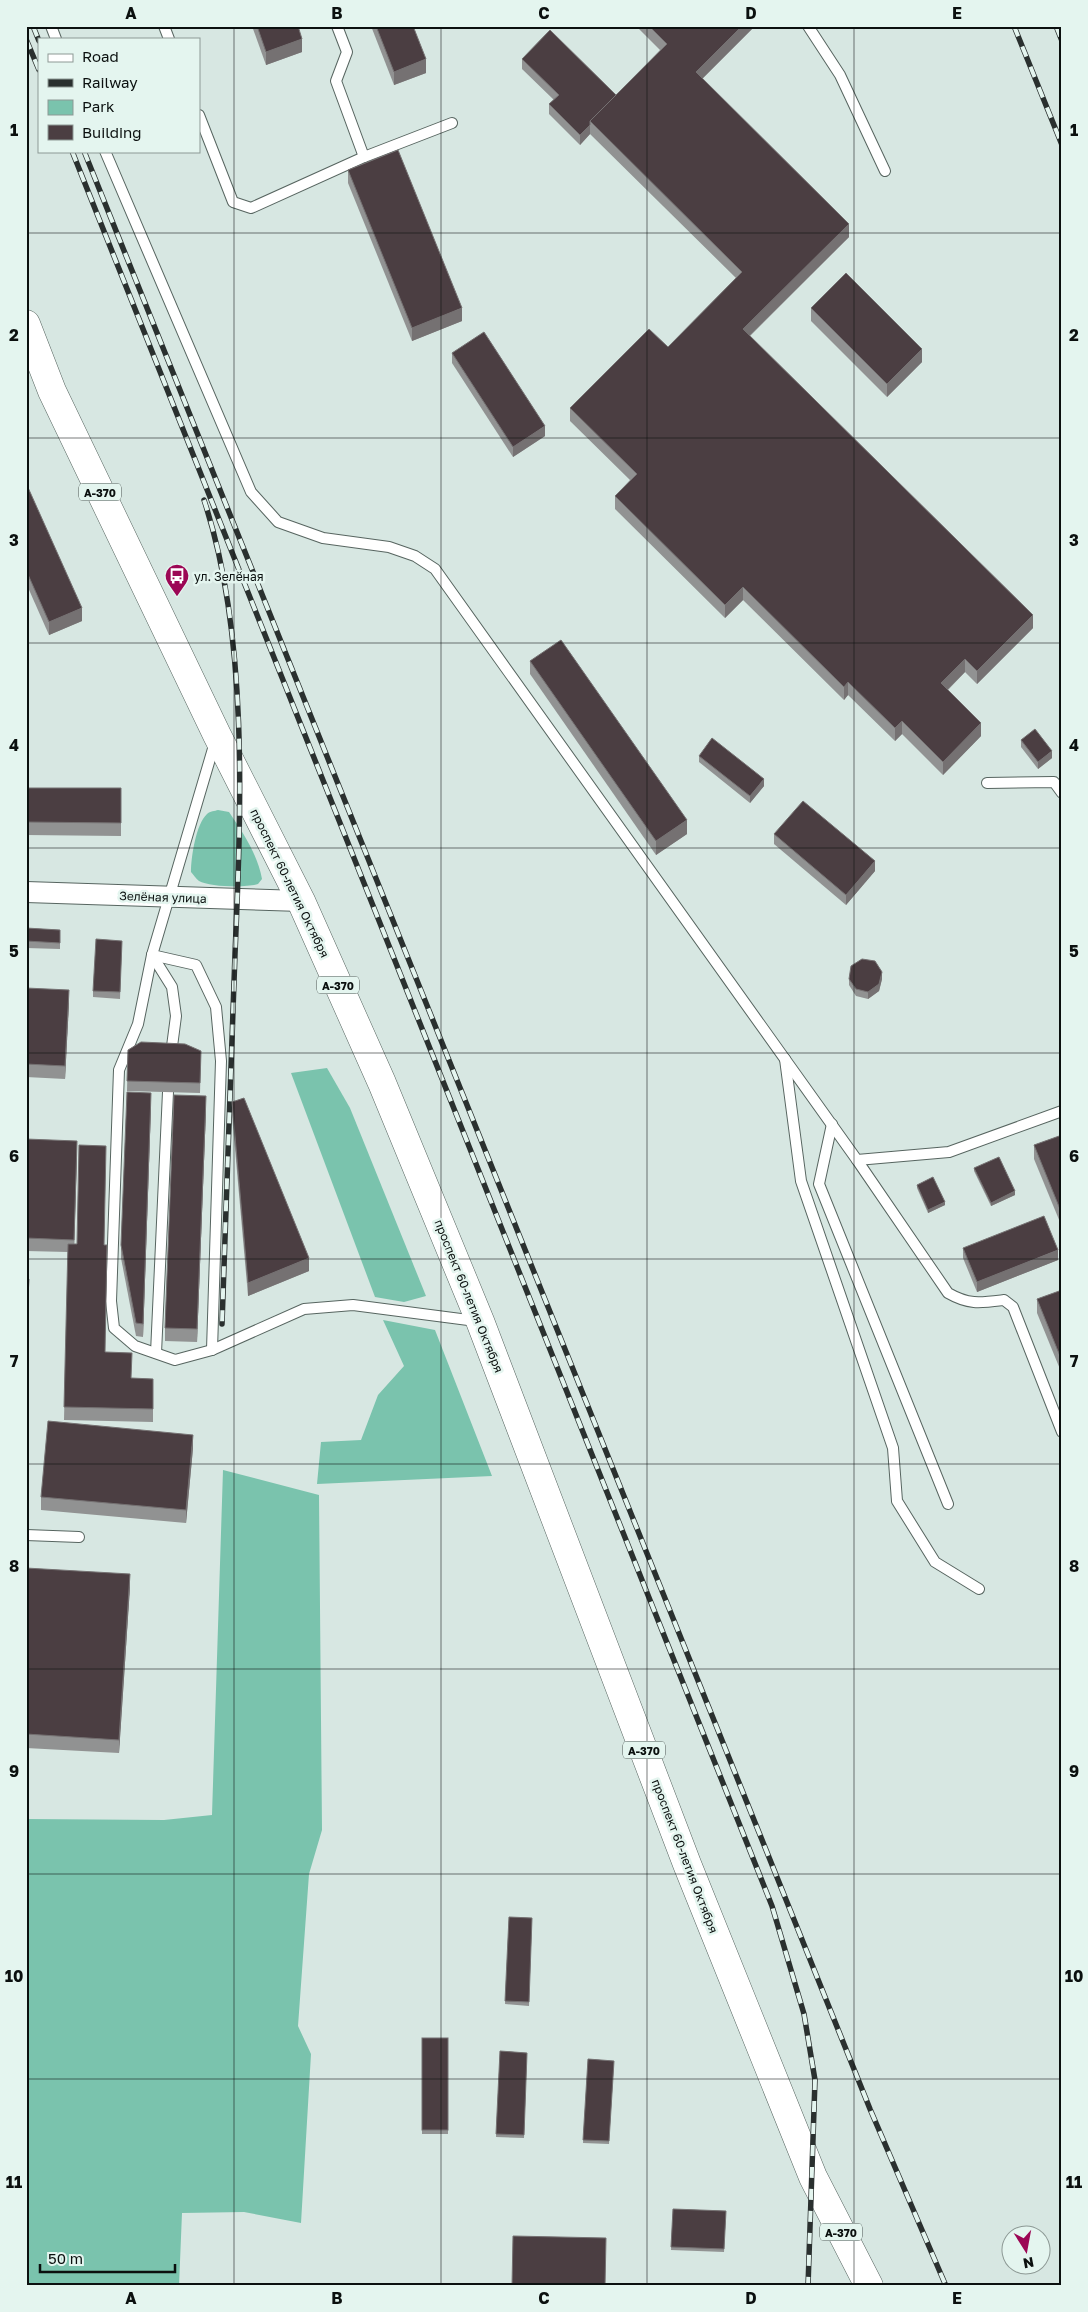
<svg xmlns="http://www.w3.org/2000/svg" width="1088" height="2312" font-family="'Golos Text',sans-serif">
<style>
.green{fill:#7ac3ad}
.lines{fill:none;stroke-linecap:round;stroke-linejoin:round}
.service-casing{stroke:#576560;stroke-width:12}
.minor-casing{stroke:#576560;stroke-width:22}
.trunk-casing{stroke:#576560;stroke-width:29}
.service{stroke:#fff;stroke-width:10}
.minor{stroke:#fff;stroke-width:20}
.trunk{stroke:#fff;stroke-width:28}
.rail-casing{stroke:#2a302f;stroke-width:5.5}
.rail{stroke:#e4f5ef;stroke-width:4;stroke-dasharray:11;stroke-linecap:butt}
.wall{fill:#919292}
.shaded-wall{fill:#757172}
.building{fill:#4b3e42;stroke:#757172}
.grid{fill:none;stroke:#0b100f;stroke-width:1;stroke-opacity:0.55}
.labels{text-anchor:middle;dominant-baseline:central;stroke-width:5;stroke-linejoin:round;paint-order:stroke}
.shield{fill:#e4f5ef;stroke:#4c5552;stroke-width:1}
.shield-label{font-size:11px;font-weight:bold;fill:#0b100f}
.poi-label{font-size:12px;fill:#0b100f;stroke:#e4f5ef;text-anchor:start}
.street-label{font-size:12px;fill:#0b100f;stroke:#e4f5ef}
.neatline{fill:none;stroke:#0b100f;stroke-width:2}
.grid-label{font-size:16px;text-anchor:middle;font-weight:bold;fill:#0b100f}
</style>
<rect width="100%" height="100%" fill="#d7e7e2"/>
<g class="green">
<path d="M218,810L229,812C242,831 258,855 262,879L258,884C247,888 209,887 199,881C196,879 193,874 191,872C191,857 196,824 207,814C210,811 215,811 218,810Z"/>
<path d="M327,1068L350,1108L426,1296L404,1302L375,1297L291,1073Z"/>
<path d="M383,1320L435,1330L492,1476L317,1484L321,1442L361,1440L378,1395L404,1366Z"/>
<path d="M223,1470L319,1495L322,1830L309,1874L298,2026L311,2054L301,2223L244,2212L182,2213L179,2286H26V1819L164,1820L212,1815Z"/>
</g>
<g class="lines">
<defs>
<g id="service">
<path d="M51,26L56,39"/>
<path d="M164,26L169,39"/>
<path d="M337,26L347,52L336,81L364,157"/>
<path d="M808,26L840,75L885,171"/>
<path d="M199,115L233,202L251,208L364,157L452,123"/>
<path d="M105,151L251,492L278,522L323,538L389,547L415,556L435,569L857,1160L949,1152L1062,1111"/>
<path d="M215,742L152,955L138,1024L119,1070L111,1301L114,1328L135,1346L175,1360L212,1350L304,1309L353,1305L476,1321"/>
<path d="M987,783L1054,782L1062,793"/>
<path d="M152,955L196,965L216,1007L221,1061L212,1350"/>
<path d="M152,955L172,987L176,1016L171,1054"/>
<path d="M785,1059L801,1181L893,1448L897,1501L935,1562L979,1589"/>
<path d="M832,1124L819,1184L948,1504"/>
<path d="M857,1160L948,1293C969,1305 980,1303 1004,1300L1013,1307L1062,1432"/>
<path d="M156,1353L168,1092"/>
<path d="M26,1535L79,1537"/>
</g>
<path id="minor" d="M26,892L301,901"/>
<path id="trunk" d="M26,324L52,391L217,735L301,901L382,1083L480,1321L687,1864L813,2177L869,2286"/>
</defs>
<use href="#service" class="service-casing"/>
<use href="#minor" class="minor-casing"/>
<use href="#trunk" class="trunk-casing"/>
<use href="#service" class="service"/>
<use href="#minor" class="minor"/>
<use href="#trunk" class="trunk"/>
<defs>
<g id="rail">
<path d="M33,26L39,41"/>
<path d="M1014,26L1062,145"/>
<path d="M1056,26L1062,41"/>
<path d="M26,39L39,70"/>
<path d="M72,151L772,1906L804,2014L815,2080L808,2286"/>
<path d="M84,151L870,2109L946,2286"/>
<path d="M204,500C249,636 241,812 235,954C231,1077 226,1200 222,1324"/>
</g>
</defs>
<use href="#rail" class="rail-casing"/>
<use href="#rail" class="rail"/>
</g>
<g class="wall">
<path d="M252,26H298L302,52L266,65Z"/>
<path d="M371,26H413L426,73L394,85Z"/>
<path d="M636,26H755L702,79L849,237L750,336L1033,628L977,684L965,672L948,690L981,736L943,775L902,734L895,741L848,695L844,700L743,600L725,618L615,509V496L630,480L570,421V408L668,347L736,278L590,134L580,145L549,114V104L554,100L522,69V59L616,95L660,50Z"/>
<path d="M348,170L462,321L412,341L348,183Z"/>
<path d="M811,308L922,362L887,397L811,321Z"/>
<path d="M452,353L545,436L513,457L452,363Z"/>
<path d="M26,483L82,621L49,635L26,583Z"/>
<path d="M530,661L687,834L656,855L530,674Z"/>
<path d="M1021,740L1052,758L1038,769L1021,747Z"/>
<path d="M699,756L764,786L750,803L699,762Z"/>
<path d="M26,788H121V836L26,835Z"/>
<path d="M774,834L875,871L846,905L774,844Z"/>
<path d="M26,928L60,930V949L26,948Z"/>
<path d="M122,941L120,999L93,997V991Z"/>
<path d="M849,979H882L879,991L868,999L856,996L849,985Z"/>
<path d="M26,988L69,1003L65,1079L26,1077Z"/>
<path d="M128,1050L201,1051L200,1093L127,1091Z"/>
<path d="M232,1102L309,1271L248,1296L232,1115Z"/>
<path d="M151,1106L143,1337L136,1336L121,1258V1245Z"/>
<path d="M206,1110L197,1342L165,1341V1328Z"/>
<path d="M1062,1135V1227L1034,1159V1145Z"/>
<path d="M26,1139L77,1154L74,1244L104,1245L105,1352L131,1378L153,1379V1422L64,1420L68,1252L26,1251Z"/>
<path d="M974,1168L1015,1195L991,1206L974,1171Z"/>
<path d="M917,1185L945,1205L928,1213L917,1188Z"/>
<path d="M963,1248L1058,1260L977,1292L963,1258Z"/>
<path d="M1062,1290V1374L1037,1313V1299Z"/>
<path d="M193,1448L186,1523L41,1510V1497Z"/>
<path d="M26,1568L130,1587L119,1753L26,1748Z"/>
<path d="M509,1917L532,1918L529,2006L505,2004Z"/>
<rect x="422" y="2038" width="26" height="96"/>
<path d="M500,2051L527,2053L524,2138L496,2137Z"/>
<path d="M588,2059L614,2061L609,2144L583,2143Z"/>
<path d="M673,2209L726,2211L724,2252L671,2250Z"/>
</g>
<g class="shaded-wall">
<path d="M742,26H755L696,85V72Z"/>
<path d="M302,39V52L266,65V52Z"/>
<path d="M426,59V73L394,85V72Z"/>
<path d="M590,125V134L580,145V135Z"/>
<path d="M849,224V237L743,342V329Z"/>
<path d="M462,308V321L412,341V328Z"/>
<path d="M922,349V362L887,397V384Z"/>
<path d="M545,426V436L513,457V447Z"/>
<path d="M743,587V600L725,618V605Z"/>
<path d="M82,608V621L49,635V622Z"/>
<path d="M1033,615V628L977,684V671Z"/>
<path d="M965,659V672L941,696V683Z"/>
<path d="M848,682V695L844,700V687Z"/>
<path d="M902,721V734L895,741V728Z"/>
<path d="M981,723V736L943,775V762Z"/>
<path d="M1052,751V758L1038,769V762Z"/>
<path d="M764,779V786L750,803V796Z"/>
<path d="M687,820V834L656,855V841Z"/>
<path d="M875,861V871L846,905V895Z"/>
<path d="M882,972V979L879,991L868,999V992Z"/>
<path d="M69,990V1003L65,1079V1066Z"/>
<path d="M151,1093V1106L143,1337V1324Z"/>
<path d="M206,1096V1110L197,1342V1329Z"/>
<path d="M77,1141V1154L74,1253V1240Z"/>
<path d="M1015,1191V1195L991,1206V1203Z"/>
<path d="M945,1202V1205L928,1213V1210Z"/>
<path d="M1058,1250V1260L977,1292V1282Z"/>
<path d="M309,1258V1271L248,1296V1283Z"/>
<path d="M29,1279V1292L26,1342V1329Z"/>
<path d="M193,1435V1448L186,1523V1510Z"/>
<path d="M130,1574V1587L119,1753V1740Z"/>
</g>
<g class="building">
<path d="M257,26H298L302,39L266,52Z"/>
<path d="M376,26H413L426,59L394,72Z"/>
<path d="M649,26H742L696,72L849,224L743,329L1033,615L977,671L965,659L941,683L981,723L943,762L902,721L895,728L848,682L844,687L743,587L725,605L615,496L637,474L570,408L649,329L668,347L742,272L590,121L667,44Z"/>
<path d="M550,30L616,95L590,121V125L580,135L549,104L559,95L522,59Z"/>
<path d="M398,150L462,308L412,328L348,170Z"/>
<path d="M846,273L922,349L887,384L811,308Z"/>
<path d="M484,332L545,426L513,447L452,353Z"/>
<path d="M26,483L82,608L49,622L26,570Z"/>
<path d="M561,640L687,820L656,841L530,661Z"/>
<path d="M1035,729L1052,751L1038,762L1021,740Z"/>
<path d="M712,738L764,779L750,796L699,756Z"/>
<path d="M26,788H121V823L26,822Z"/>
<path d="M803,801L875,861L846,895L774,834Z"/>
<path d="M26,928L60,930V943L26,941Z"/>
<path d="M96,939L122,941L120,992L93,991Z"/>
<path d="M862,959L875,961L882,972L879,984L868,992L856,989L849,979L851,966Z"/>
<path d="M26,988L69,990L65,1066L26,1064Z"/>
<path d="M141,1042L185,1044L201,1051L200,1083L127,1081L128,1050Z"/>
<path d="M127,1092L151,1093L143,1324L136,1323L121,1245Z"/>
<path d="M174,1095L206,1096L197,1329L165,1328Z"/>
<path d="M244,1098L309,1258L248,1283L232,1102Z"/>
<path d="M1062,1135V1214L1034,1145Z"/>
<path d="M26,1139L77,1141L74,1240L26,1238Z"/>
<path d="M79,1145L106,1146L104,1245H107L105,1352L132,1353L131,1378L153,1379V1409L64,1407L68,1244H77Z"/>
<path d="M999,1157L1015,1191L991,1203L974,1168Z"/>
<path d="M933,1177L945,1202L928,1210L917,1185Z"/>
<path d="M1044,1216L1058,1250L977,1282L963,1248Z"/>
<path d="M26,1279H29L26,1329Z"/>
<path d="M1062,1290V1361L1037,1299Z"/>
<path d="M48,1421L193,1435L186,1510L41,1497Z"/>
<path d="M26,1568L130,1574L119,1740L26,1734Z"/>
<path d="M509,1917L532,1918L529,2002L505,2001Z"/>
<rect x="422" y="2038" width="26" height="92"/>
<path d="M500,2051L527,2053L524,2135L496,2134Z"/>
<path d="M588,2059L614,2061L609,2141L583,2140Z"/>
<path d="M673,2209L726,2211L724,2249L671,2247Z"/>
<path d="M513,2236L606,2238L605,2286H512Z"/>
</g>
<path class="grid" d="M234,26V2286M441,26V2286M647,26V2286M854,26V2286M26,233H1062M26,438H1062M26,643H1062M26,848H1062M26,1053H1062M26,1259H1062M26,1464H1062M26,1669H1062M26,1874H1062M26,2079H1062"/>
<defs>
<symbol id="bus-pin" viewBox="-11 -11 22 30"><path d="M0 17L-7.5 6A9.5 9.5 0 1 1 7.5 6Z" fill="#9c0755" stroke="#e4f5ef"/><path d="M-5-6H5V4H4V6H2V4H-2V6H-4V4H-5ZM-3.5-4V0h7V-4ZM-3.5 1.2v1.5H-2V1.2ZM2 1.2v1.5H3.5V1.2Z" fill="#fff"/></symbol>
</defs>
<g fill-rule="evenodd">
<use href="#bus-pin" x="163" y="562" width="28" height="38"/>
</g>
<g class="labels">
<g class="shield">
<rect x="79" y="483.5" width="42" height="17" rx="4"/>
<rect x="317" y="976.5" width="42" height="17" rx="4"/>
<rect x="623" y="1741.5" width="42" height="17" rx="4"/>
<rect x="820" y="2223.5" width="42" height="17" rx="4"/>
</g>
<g class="shield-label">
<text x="100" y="492">А-370</text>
<text x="338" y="985">А-370</text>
<text x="644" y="1750">А-370</text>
<text x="841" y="2232">А-370</text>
</g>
<g class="poi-label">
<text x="194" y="576">ул. Зелёная</text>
</g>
<g class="street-label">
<text transform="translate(290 883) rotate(64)">проспект 60-летия Октября</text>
<text transform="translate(163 897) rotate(2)">Зелёная улица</text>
<text transform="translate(469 1296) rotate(68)">проспект 60-летия Октября</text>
<text transform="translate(685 1856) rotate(69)">проспект 60-летия Октября</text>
</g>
</g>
<rect width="1088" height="2312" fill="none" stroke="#e4f5ef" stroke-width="55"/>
<rect x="38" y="38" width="162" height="115" fill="#e4f5ef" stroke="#8d9995"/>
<rect x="48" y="54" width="25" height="8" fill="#ffffff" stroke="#8d9995"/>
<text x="82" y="62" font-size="15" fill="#0b100f">Road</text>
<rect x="48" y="79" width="25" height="8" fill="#2a302f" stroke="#8d9995"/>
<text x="82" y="88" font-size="15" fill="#0b100f">Railway</text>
<rect x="48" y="100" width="25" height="15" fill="#7ac3ad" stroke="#8d9995"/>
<text x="82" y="112" font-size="15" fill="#0b100f">Park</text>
<rect x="48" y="125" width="25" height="15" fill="#4b3e42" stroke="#8d9995"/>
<text x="82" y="138" font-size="15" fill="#0b100f">Building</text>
<g transform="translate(1026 2250) rotate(169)"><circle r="24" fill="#e4f5ef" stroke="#8d9995"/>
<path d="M0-4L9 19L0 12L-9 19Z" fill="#9c0755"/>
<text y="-8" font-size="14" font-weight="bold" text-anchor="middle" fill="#0b100f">N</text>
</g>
<path d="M40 2264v8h135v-8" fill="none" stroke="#0b100f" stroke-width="2.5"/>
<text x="48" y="2264" font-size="15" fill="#0b100f" stroke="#e4f5ef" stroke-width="4" paint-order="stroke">50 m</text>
<rect x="28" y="28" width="1032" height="2256" class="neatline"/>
<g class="grid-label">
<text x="131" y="19">A</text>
<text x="337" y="19">B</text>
<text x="544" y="19">C</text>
<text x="751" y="19">D</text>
<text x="957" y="19">E</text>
<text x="14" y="136">1</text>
<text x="1074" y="136">1</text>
<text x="14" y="341">2</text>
<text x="1074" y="341">2</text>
<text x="14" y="546">3</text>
<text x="1074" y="546">3</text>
<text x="14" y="751">4</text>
<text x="1074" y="751">4</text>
<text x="14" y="957">5</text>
<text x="1074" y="957">5</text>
<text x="14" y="1162">6</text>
<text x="1074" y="1162">6</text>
<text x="14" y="1367">7</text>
<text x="1074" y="1367">7</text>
<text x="14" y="1572">8</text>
<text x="1074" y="1572">8</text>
<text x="14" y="1777">9</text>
<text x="1074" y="1777">9</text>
<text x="14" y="1982">10</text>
<text x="1074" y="1982">10</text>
<text x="14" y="2188">11</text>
<text x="1074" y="2188">11</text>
<text x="131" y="2304">A</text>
<text x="337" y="2304">B</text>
<text x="544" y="2304">C</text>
<text x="751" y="2304">D</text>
<text x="957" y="2304">E</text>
</g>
</svg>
